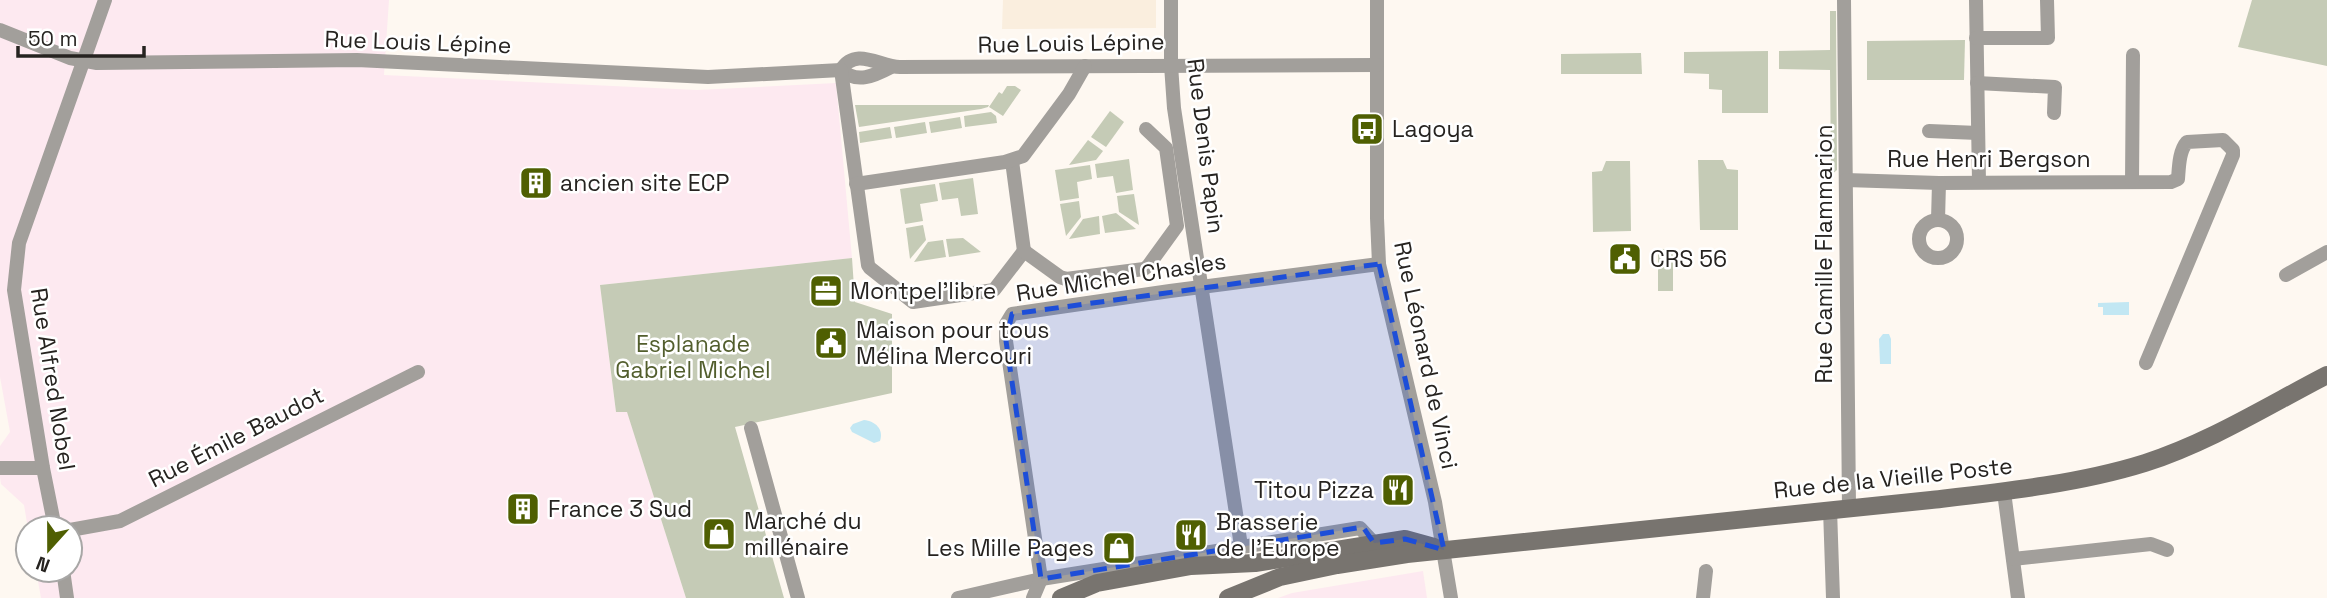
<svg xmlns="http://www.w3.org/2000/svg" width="2327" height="598" font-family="'Space Grotesk',sans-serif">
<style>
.commercial{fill:#fde9f0}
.built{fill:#faeede}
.green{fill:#c5cbb6}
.water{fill:#c2e7f3}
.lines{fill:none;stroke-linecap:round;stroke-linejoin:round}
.minor{stroke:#a29f9b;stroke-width:14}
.secondary{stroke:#78746f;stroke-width:18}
.marked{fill:#1d4ed8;fill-opacity:0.2;stroke:#1d4ed8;stroke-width:5;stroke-dasharray:14 9;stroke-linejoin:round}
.labels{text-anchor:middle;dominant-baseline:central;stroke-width:5;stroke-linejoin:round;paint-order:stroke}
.street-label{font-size:23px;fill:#262320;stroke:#fff}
.poi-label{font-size:23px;fill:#262320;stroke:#fff;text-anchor:start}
.park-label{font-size:23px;fill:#525e2d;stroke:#fff}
</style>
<rect width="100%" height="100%" fill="#fef8f1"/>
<g class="commercial">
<path d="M0,0H389L384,75L697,90L836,83L852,258L600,285L616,412L627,411L686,598H41L36,570H70V528L28,529L24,505L1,484L0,477V446L10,432L0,377Z"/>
<path d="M1423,571L1427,598H1278L1292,593Z"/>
</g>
<path class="built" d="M1003,0H1156V28L1002,29Z"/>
<g class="green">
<path d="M2252,0H2327V66L2238,47Z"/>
<path d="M1830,11H1836L1837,170L1831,175L1830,70L1779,69V51L1830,50Z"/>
<path d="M1965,40L1964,80H1867V41Z"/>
<path d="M1768,51V113H1722V90L1709,89V74L1684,73V52Z"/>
<path d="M1641,53L1642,74H1561V54Z"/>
<path d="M1007,86H1015L1021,90L1003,116L989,107L999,92L1002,94Z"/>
<path d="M855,105H989L988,107L981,109L859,127Z"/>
<path d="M1110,111L1124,122L1106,147L1091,137Z"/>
<path d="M991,112L996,116L997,123L965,127L964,116Z"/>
<path d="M960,117L962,128L931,133L929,122Z"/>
<path d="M925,122L927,133L896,138L894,127Z"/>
<path d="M890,127L892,138L860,143L859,132Z"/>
<path d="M1088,140L1103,151L1096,160L1069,165Z"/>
<path d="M1129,159L1133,190L1116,193L1113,176L1097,178L1095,164Z"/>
<path d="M1698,160H1723L1727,169L1738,170V230H1700Z"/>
<path d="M1606,161H1630L1631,231L1593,232L1592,172L1602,171Z"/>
<path d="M1090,165L1092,179L1077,182L1079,198L1060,201L1055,170Z"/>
<path d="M973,178L978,214L961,216L958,198L942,200L939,183Z"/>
<path d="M935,184L938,201L920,204L923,221L905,224L900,189Z"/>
<path d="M1134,194L1139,225L1119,212L1117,196Z"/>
<path d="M1079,201L1081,217L1066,236L1060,204Z"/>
<path d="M1116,213L1136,229L1105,233L1102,216Z"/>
<path d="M1099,216L1100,234L1069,239L1083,219Z"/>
<path d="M923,225L926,240L910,259L906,228Z"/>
<path d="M963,238L981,252L949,257L946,239Z"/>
<path d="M943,240L946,257L914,262L928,242Z"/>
<rect x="1658" y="249" width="15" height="42"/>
<path d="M852,258L855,302L892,314V393L735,427L784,598H686L627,412H616L600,285Z"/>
</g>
<g class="water">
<path d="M2129,302V315H2103V307H2098V303Z"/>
<path d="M1883,334H1889L1891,339V364H1880L1879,339Z"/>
<path d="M864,420C875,421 884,429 880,441L874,443L852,432L850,428L853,424Z"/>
</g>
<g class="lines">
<g class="minor">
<path d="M1171,0V65L1174,108L1241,546"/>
<path d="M1377,0V218L1379,264L1435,502L1451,598"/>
<path d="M1844,0L1849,507"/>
<path d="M1976,0L1979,182"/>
<path d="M0,30L70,58L97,63L357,60L708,77L841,70C857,84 874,76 891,67"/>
<path d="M1976,38H2048L2047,0"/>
<path d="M841,70C856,46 880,67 900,67L1377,65"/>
<path d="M841,70L868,265L870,268L913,302L994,290L1024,251"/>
<path d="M1977,83L2055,87L2054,113"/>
<path d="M1929,131L1978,133"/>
<path d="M1012,161L1024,251"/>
<path d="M1846,180L1939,183L2171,182L2178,179C2179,167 2179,151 2187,142L2223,140L2233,150V155L2146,363"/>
<path d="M2132,182L2133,55"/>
<path d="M856,184L1005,162L1023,156L1069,94L1085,66"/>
<path d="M1938,220L1939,183"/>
<circle cx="1938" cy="239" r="19"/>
<path d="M1024,251L1060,277L1066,279L1144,269L1148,266L1177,226L1166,148L1146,129"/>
<path d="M2286,275L2327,252"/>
<path d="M751,428L798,598"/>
<path d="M0,468H43"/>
<path d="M2004,492L2018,598"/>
<path d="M1830,509L1833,598"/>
<path d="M55,528L43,468L14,290L19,243L105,0"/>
<path d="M70,530L120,521L418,372"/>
<path d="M2013,559L2151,544L2167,550"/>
<path d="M63,570L67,598"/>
<path d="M1041,579L1006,341V324L1012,314L1170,291L1379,264"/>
<path d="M958,598L1041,579L1360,528L1374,543"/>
<path d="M1033,598L1041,579"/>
<path d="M1703,598L1706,571"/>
</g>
<g class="secondary">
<path d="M1061,598L1097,583L1191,566L1255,563L1405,539L1434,547"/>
<path d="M1228,598L1280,577L1337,565L1407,554L1931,500C2001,492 2078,484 2145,463C2210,442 2267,406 2327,375"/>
</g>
</g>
<path class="marked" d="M1379,264L1444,550L1405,539L1374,543L1363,527L1041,579L1006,341L1012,314Z"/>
<defs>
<symbol id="bus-square" viewBox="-11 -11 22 22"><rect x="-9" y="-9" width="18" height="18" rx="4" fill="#4f5f02" stroke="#fff"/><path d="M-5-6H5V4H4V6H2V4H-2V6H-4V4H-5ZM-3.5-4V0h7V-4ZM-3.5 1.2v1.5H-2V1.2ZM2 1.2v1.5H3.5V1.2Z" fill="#fff"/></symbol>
<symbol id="building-square" viewBox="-11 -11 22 22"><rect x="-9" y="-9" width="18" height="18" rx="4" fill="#4f5f02" stroke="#fff"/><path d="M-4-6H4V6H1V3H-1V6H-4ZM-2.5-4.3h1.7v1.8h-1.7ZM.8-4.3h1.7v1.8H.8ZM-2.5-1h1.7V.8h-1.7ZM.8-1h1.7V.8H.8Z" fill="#fff"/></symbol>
<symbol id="civic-square" viewBox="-11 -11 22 22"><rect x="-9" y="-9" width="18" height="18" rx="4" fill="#4f5f02" stroke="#fff"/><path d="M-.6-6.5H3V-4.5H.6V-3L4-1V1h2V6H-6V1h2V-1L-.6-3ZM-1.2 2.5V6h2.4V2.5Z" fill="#fff"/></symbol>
<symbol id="office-square" viewBox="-11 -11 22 22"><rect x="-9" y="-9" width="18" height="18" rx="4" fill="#4f5f02" stroke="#fff"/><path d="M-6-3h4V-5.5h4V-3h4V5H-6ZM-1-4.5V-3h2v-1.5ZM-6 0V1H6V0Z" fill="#fff"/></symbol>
<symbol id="restaurant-square" viewBox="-11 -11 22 22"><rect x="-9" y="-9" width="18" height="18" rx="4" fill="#4f5f02" stroke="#fff"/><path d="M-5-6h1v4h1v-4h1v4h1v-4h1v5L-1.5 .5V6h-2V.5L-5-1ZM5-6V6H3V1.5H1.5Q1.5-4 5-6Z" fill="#fff"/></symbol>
<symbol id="shop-square" viewBox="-11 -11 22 22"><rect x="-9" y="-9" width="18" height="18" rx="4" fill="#4f5f02" stroke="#fff"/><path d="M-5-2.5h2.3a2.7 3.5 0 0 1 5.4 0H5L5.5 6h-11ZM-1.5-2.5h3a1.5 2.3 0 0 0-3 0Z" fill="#fff"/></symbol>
</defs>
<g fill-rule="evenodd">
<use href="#bus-square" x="1348" y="110" width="38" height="38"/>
<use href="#building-square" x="517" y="164" width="38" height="38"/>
<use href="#civic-square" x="1606" y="240" width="38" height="38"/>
<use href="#office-square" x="807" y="272" width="38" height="38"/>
<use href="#civic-square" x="812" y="324" width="38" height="38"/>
<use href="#restaurant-square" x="1379" y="471" width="38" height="38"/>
<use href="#building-square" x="504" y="490" width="38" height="38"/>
<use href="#shop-square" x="700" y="515" width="38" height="38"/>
<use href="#restaurant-square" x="1172" y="516" width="38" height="38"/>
<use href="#shop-square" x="1100" y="529" width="38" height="38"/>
</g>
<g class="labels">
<g class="street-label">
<text transform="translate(418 42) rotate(2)">Rue Louis Lépine</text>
<text transform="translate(1071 43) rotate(-1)">Rue Louis Lépine</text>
<text transform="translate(1206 146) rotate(83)">Rue Denis Papin</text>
<text x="1989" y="159">Rue Henri Bergson</text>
<text transform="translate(1824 254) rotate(-90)">Rue Camille Flammarion</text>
<text transform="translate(1121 277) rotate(-9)">Rue Michel Chasles</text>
<text transform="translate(1426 355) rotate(78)">Rue Léonard de Vinci</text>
<text transform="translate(53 379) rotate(81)">Rue Alfred Nobel</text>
<text transform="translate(236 437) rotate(-27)">Rue Émile Baudot</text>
<text transform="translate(1893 478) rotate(-6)">Rue de la Vieille Poste</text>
</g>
<g class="poi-label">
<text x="1392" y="129">Lagoya</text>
<text x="560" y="183">ancien site ECP</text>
<text x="1650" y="259">CRS 56</text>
<text x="850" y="291">Montpel'libre</text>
<text x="856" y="330">Maison pour tous<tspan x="856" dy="26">Mélina Mercouri</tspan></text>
<text x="1374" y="490" text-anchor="end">Titou Pizza</text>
<text x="548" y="509">France 3 Sud</text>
<text x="744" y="521">Marché du<tspan x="744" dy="26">millénaire</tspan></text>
<text x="1216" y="522">Brasserie<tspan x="1216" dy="26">de l'Europe</tspan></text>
<text x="1094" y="548" text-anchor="end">Les Mille Pages</text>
</g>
<g class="park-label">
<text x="693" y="344">Esplanade<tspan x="693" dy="26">Gabriel Michel</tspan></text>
</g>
</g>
<g transform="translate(49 549) rotate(201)"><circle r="33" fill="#ffffff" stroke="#a8a7a6" stroke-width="2"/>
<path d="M0-5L12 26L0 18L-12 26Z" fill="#4f5f02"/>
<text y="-10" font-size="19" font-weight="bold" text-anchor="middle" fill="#262320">N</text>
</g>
<path d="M18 46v10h126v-10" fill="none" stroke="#262320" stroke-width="3.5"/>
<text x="28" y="46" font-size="21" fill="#262320" stroke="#ffffff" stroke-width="5" paint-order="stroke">50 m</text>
</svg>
